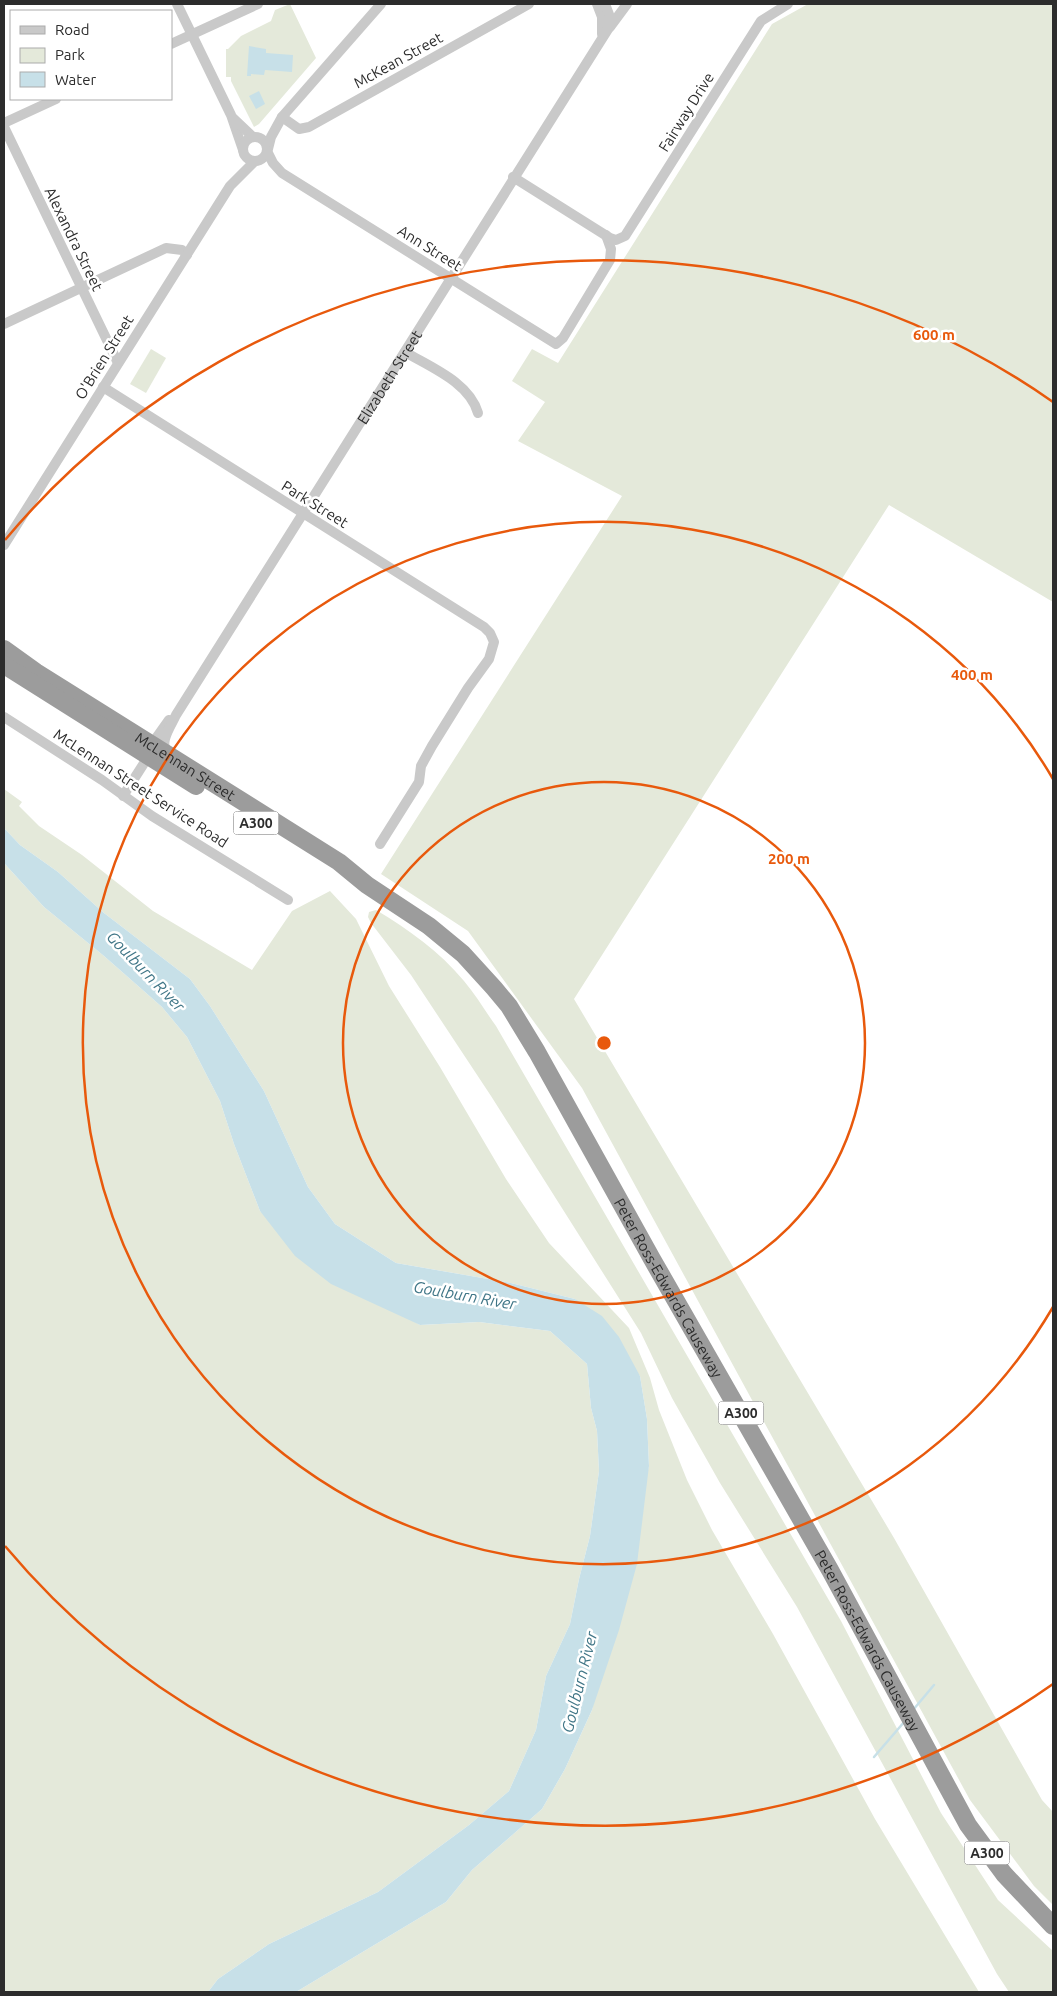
<svg xmlns="http://www.w3.org/2000/svg" width="1057" height="1996" font-family="Ubuntu,sans-serif">
<style>
.green{fill:#e4e9da}
.water{fill:#c7e0e8}
.lines{fill:none;stroke-linecap:round;stroke-linejoin:round}
.stream{stroke:#c7e0e8;stroke-width:2.5}
.minor{stroke:#c9c9c9;stroke-width:10}
.trunk{stroke:#9c9c9c;stroke-width:18}
.ring{fill:none;stroke:#e8590c;stroke-width:2.5}
.labels{text-anchor:middle;dominant-baseline:central;stroke-width:5;stroke-linejoin:round;paint-order:stroke}
.shield{fill:#fff;stroke:#6b6b6b;stroke-width:1}
.shield-label{font-size:14px;font-weight:bold;fill:#2c2c2c}
.street-label{font-size:15px;fill:#2c2c2c;stroke:#fff}
.water-label{font-size:16px;font-style:italic;fill:#407687;stroke:#fff}
.centre{fill:#e8590c;stroke:#fff;stroke-width:2.5}
.ring-label{font-size:15px;text-anchor:middle;font-weight:bold;fill:#e8590c;stroke:#fff;stroke-width:5;stroke-linejoin:round;paint-order:stroke}
</style>
<rect width="100%" height="100%" fill="#fff"/>
<g class="green">
<path d="M290,4L316,58L259,124L254,127L231,81V77H226V49H228L241,36L271,21L275,10Z"/>
<path d="M808,4H1053V602L889,505L574,999L894,1538L1042,1800L1053,1812V1905L1034,1886L970,1800L582,1088L468,931L381,874L622,496L518,441L545,402L512,381L532,349L558,363L772,24Z"/>
<path d="M151,349L166,358L146,393L130,384Z"/>
<path d="M4,789L22,802L19,806L39,826L82,855L153,911L252,970L292,911L330,891L356,919L389,986L440,1067L506,1179L549,1243L629,1328L650,1378L659,1410L687,1480L712,1530L773,1634L875,1819L979,1992H296L446,1902L472,1870L542,1809L565,1769L592,1710L649,1466L647,1419L640,1376L575,1299L511,1283L396,1263L335,1224L308,1187L264,1091L210,1006L190,979L104,913L58,872L20,845L4,828Z"/>
<path d="M4,863L44,907L104,956L162,1007L187,1037L220,1101L234,1144L260,1211L404,1316L420,1325L479,1322L550,1331L587,1364L591,1408L597,1431L599,1471L590,1536L579,1579L570,1624L546,1676L536,1730L509,1791L469,1825L378,1892L269,1944L218,1979L208,1992H4Z"/>
<path d="M376,910C408,929 440,952 464,981C476,995 485,1011 496,1026L841,1621L941,1813L998,1900L1053,1951V1992H1009L997,1974L797,1607L720,1483L672,1398L641,1333L491,1096L411,975L371,923L368,917L369,912Z"/>
</g>
<g class="water">
<path d="M249,46L266,49V53L293,55L292,72L265,70L264,75L251,74V76H247Z"/>
<path d="M259,91L265,104L256,109L249,96Z"/>
<path d="M4,828L20,845L58,872L104,913L190,979L210,1006L264,1091L308,1187L335,1224L396,1263L511,1283L575,1299L602,1316L619,1337L640,1376L647,1419L649,1466L637,1564L619,1630L592,1710L565,1769L542,1809L472,1870L446,1902L296,1992H208L218,1979L269,1944L378,1892L469,1825L509,1791L536,1730L546,1676L570,1624L579,1579L590,1536L599,1471L597,1431L591,1408L587,1364L550,1331L479,1322L420,1325L331,1284L295,1256L260,1211L234,1144L220,1101L187,1037L162,1007L104,956L44,907L4,863Z"/>
</g>
<g class="lines">
<g class="stream">
<path d="M913,1710L934,1685"/>
<path d="M874,1757L905,1721"/>
</g>
<g class="minor">
<path d="M177,4L231,115L243,150"/>
<path d="M597,4L602,17V34"/>
<path d="M610,27L627,4"/>
<path d="M171,44L258,4"/>
<path d="M282,117L299,129L309,127L529,4"/>
<path d="M233,118L253,137"/>
<path d="M4,123L56,99"/>
<path d="M4,127L118,363"/>
<circle cx="255" cy="149" r="12"/>
<path d="M268,149L271,137L282,117L381,4"/>
<path d="M267,151L273,163L282,173L556,344L563,338L610,260L611,249L606,235"/>
<path d="M513,177L610,238L616,240L625,236L761,21L788,4"/>
<path d="M4,324L166,248L182,250L187,255"/>
<path d="M405,352C430,367 469,382 478,413"/>
<path d="M103,387L484,627L490,633L494,642L489,659L468,688L432,746L421,766L419,782L380,844"/>
<path d="M4,545L230,186L254,162"/>
<path d="M4,717L102,780L152,816L288,900"/>
<path d="M152,744L169,720"/>
<path id="s1" d="M168,754C158,743 171,726 176,715L610,26V17L605,4"/>
<path d="M123,796L148,757"/>
</g>
<g class="trunk">
<path id="s2" d="M4,649L36,672L339,862L367,885L429,926L463,954L494,988L509,1006L537,1052L652,1259L830,1570L968,1825L1004,1874L1053,1926"/>
<path d="M4,665L196,786"/>
</g>
</g>
<g class="ring">
<circle cx="604" cy="1043" r="261"/>
<path d="M1053 1307A521 521 0 1 1 1053 779"/>
<path d="M1053 1684A782 782 0 0 1 5 1546M5 540A782 782 0 0 1 1053 402"/>
</g>
<g class="labels">
<g class="shield">
<rect x="233.5" y="811.5" width="45" height="23" rx="4"/>
<rect x="718.5" y="1401.5" width="45" height="23" rx="4"/>
<rect x="964.5" y="1841.5" width="45" height="23" rx="4"/>
</g>
<g class="shield-label">
<text x="256" y="823">A300</text>
<text x="741" y="1413">A300</text>
<text x="987" y="1853">A300</text>
</g>
<g class="street-label">
<text transform="translate(398 60) rotate(-29)">McKean Street</text>
<text transform="translate(686 112) rotate(-58)">Fairway Drive</text>
<text transform="translate(74 239) rotate(64)">Alexandra Street</text>
<text transform="translate(430 248) rotate(32)">Ann Street</text>
<text transform="translate(104 357) rotate(-58)">O'Brien Street</text>
<text stroke="none"><textPath href="#s1" startOffset="442">Elizabeth Street</textPath></text>
<text transform="translate(315 504) rotate(32)">Park Street</text>
<text stroke="none"><textPath href="#s2" startOffset="216">McLennan Street</textPath></text>
<text transform="translate(141 788) rotate(33)">McLennan Street Service Road</text>
<text stroke="none"><textPath href="#s2" startOffset="945">Peter Ross-Edwards Causeway</textPath></text>
<text stroke="none"><textPath href="#s2" startOffset="1350">Peter Ross-Edwards Causeway</textPath></text>
</g>
<g class="water-label">
<text transform="translate(146 971) rotate(46)">Goulburn River</text>
<text transform="translate(465 1295) rotate(10)">Goulburn River</text>
<text transform="translate(579 1682) rotate(-76)">Goulburn River</text>
</g>
</g>
<circle cx="604" cy="1043" r="8" class="centre"/>
<g class="ring-label">
<text x="934" y="340">600 m</text>
<text x="972" y="680">400 m</text>
<text x="789" y="864">200 m</text>
</g>
<rect width="1057" height="1996" fill="none" stroke="#2c2c2c" stroke-width="10"/>
<rect x="10" y="10" width="162" height="90" fill="#ffffff" stroke="#ababab"/>
<rect x="20" y="26" width="25" height="8" fill="#c9c9c9" stroke="#ababab"/>
<text x="55" y="35" font-size="15" fill="#2c2c2c">Road</text>
<rect x="20" y="48" width="25" height="15" fill="#e4e9da" stroke="#ababab"/>
<text x="55" y="60" font-size="15" fill="#2c2c2c">Park</text>
<rect x="20" y="72" width="25" height="15" fill="#c7e0e8" stroke="#ababab"/>
<text x="55" y="85" font-size="15" fill="#2c2c2c">Water</text>
</svg>
